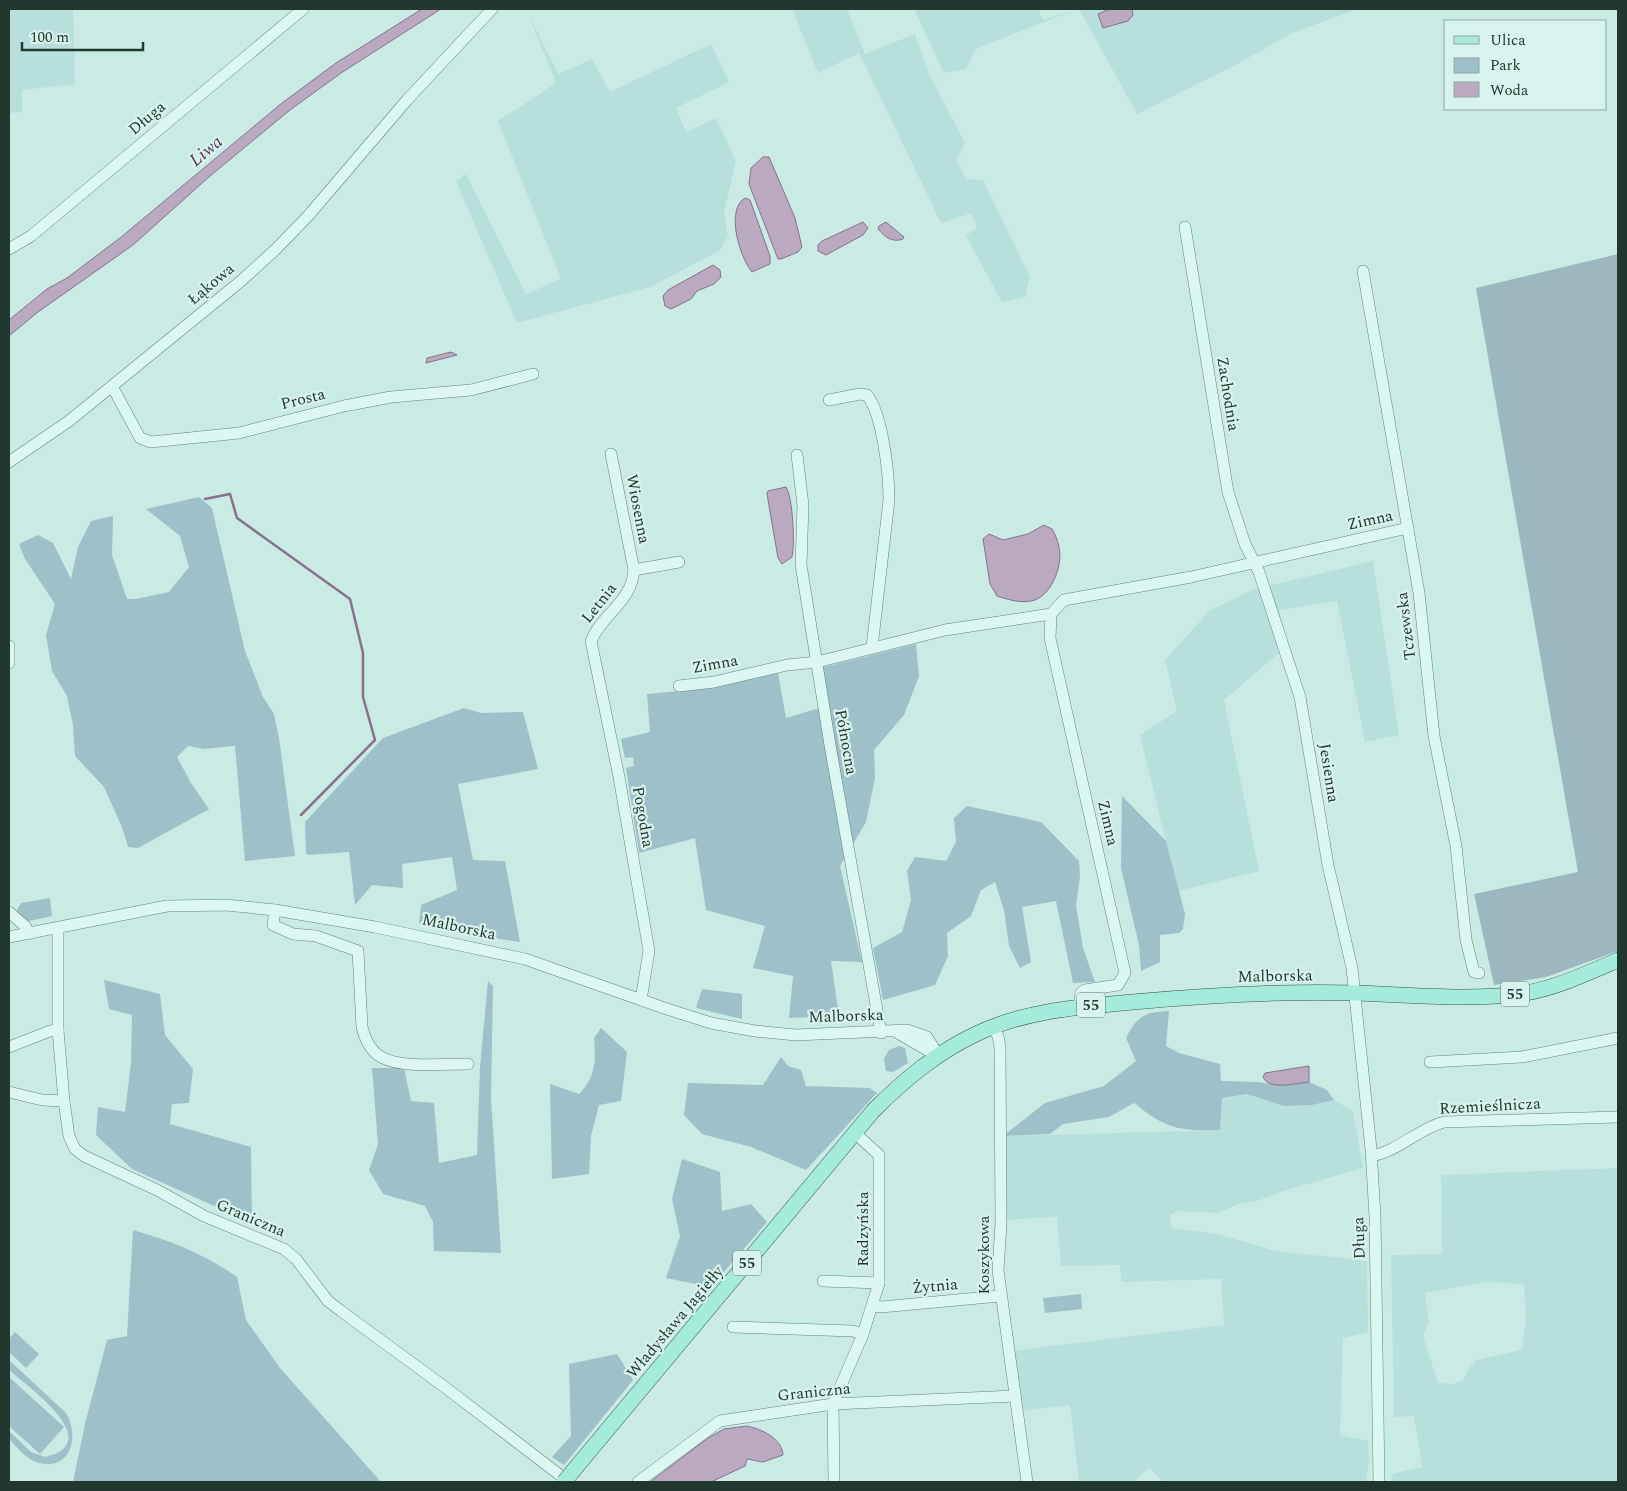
<svg xmlns="http://www.w3.org/2000/svg" width="1627" height="1491" font-family="Spectral,serif">
<style>
.farmland{fill:#b7e0dd;fill-rule:evenodd}
.green{fill:#9dc0c9}
.cemetery{fill:#9cb7bf}
.water{fill:#bba9c0;stroke:#89708e}
.lines{fill:none;stroke-linecap:round;stroke-linejoin:round}
.stream{stroke:#89708e;stroke-width:2.5}
.minor-casing{stroke:#5f8678;stroke-width:12}
.major-casing{stroke:#335546;stroke-width:16}
.minor{stroke:#dcf7f1;stroke-width:11}
.major{stroke:#a5ebdb;stroke-width:15}
.major-bridge-casing{stroke:#335546;stroke-width:16;stroke-linecap:butt}
.major-bridge{stroke:#a5ebdb;stroke-width:15}
.labels{text-anchor:middle;dominant-baseline:central;stroke-width:4.5;stroke-linejoin:round;paint-order:stroke}
.shield{fill:#d8f3ee;stroke:#587068;stroke-width:1}
.shield-label{font-size:15px;font-weight:bold;fill:#21382e}
.street-label{font-size:16px;fill:#21382e;stroke:#d8f3ee}
.water-label{font-size:18px;font-style:italic;fill:#573256;stroke:#d8f3ee}
</style>
<rect width="100%" height="100%" fill="#c9ebe4"/>
<g class="farmland">
<path d="M9,9H73L75,84L22,90V112L9,113Z"/>
<path d="M526,9L558,74L592,59L610,92L711,44L729,82L676,108L686,132L716,118L736,161L724,212L728,236L719,251L650,287L517,323L456,181L466,174L526,294L561,279L498,121L540,94L556,82Z"/>
<path d="M792,9H847L865,54L915,34L929,74L965,143L956,160L966,179L983,180L1030,277L1025,297L1002,302L966,236L977,227L972,213L941,223L859,53L818,73Z"/>
<path d="M914,9H1038L1043,20L1077,9L976,49L966,69L944,73Z"/>
<path d="M1079,9H1357L1290,34L1234,66L1137,114Z"/>
<path d="M1373,561L1399,735L1365,742L1337,601L1280,610L1279,653L1224,700L1259,871L1178,891L1140,735L1177,711L1165,660L1210,610L1255,589Z"/>
<path d="M1247,1094L1284,1106L1312,1105L1334,1100L1353,1111L1363,1168L1280,1192L1257,1201L1238,1204L1218,1213L1177,1211L1170,1215L1172,1228L1217,1234L1275,1251L1367,1261L1368,1332L1343,1338L1340,1435L1368,1441L1369,1461L1366,1482H1163L1149,1467L1134,1482H1079L1070,1405L1021,1411L1012,1351L1224,1325L1221,1279L1122,1282L1119,1265L1061,1266L1057,1217L1004,1220L1003,1136L1220,1130L1222,1098Z"/>
<path d="M1618,1168V1482H1391L1392,1474L1422,1467L1414,1416L1394,1417L1391,1255L1442,1254L1441,1175ZM1485,1282L1524,1284L1526,1319L1522,1350L1477,1360L1469,1368L1463,1380L1453,1384L1438,1383L1423,1336L1429,1322L1425,1293Z"/>
</g>
<g class="green">
<path d="M199,497L212,508L245,651L263,697L274,714L279,738L295,856L245,861L235,746L204,749L188,746L177,757L191,783L209,809L138,848L128,847L122,827L104,787L75,756L73,725L67,696L52,671L46,635L55,604L25,559L19,544L38,535L53,543L71,579L78,547L91,521L113,516L112,555L127,599H136L169,592L189,567L180,536L146,509Z"/>
<path d="M916,644L919,676L904,715L874,750L875,778L866,822L840,866L862,962L831,961L839,1016L789,1018L793,976L753,968L765,926L706,910L695,838L639,853L626,768L634,766L633,757L625,758L621,739L650,732L647,694L711,688L778,673L786,718L826,706L820,668Z"/>
<path d="M464,708L481,713L523,712L538,769L458,784L473,860L505,861L520,942L464,934L419,924L421,905L457,890L452,857L402,864L403,888L372,885L355,905L349,852L307,855L306,853L305,822L383,738Z"/>
<path d="M1122,796L1166,841L1185,914L1183,929L1179,933L1160,935V962L1141,971L1139,945L1121,868Z"/>
<path d="M967,806L1041,822L1079,861L1080,876L1076,906L1083,948L1095,982L1073,983L1056,901L1022,907L1031,962L1020,968L1009,946L1004,910L995,882L981,890L971,916L947,933L948,956L935,985L883,1000L873,948L902,932L911,900L907,871L915,857L946,861L956,842L954,818Z"/>
<path d="M50,898L52,916L29,921L16,912L21,903Z"/>
<path d="M104,980L160,994L165,1035L193,1069L189,1103L172,1104L170,1124L251,1147L252,1223L132,1169L96,1135L98,1107L125,1112L131,1063L132,1015L109,1009Z"/>
<path d="M488,981L493,986L491,1098L501,1253L434,1251L433,1222L425,1206L383,1194L369,1170L378,1144L372,1068H404L411,1101L434,1103L439,1163L477,1155L480,1067Z"/>
<path d="M702,989L742,994V1019L696,1008Z"/>
<path d="M1169,1011L1166,1046L1179,1053L1220,1064L1221,1081L1257,1082L1280,1085L1309,1082L1327,1090L1334,1100L1312,1105L1284,1106L1247,1094L1222,1098L1220,1130C1179,1131 1166,1129 1134,1103L1109,1117L1063,1124L1050,1134L1003,1136L1045,1103L1104,1086L1136,1061L1126,1038C1137,1016 1145,1012 1169,1011Z"/>
<path d="M601,1028L627,1052L621,1101L599,1105L591,1136L589,1174L552,1179L550,1084L579,1094C596,1077 596,1060 594,1038Z"/>
<path d="M899,1046L905,1048L908,1063L893,1072L886,1071L884,1059L889,1050Z"/>
<path d="M781,1057L788,1066L801,1070L806,1086L870,1088L877,1093L806,1170L751,1147L702,1134L684,1115L688,1083L763,1085Z"/>
<path d="M682,1159L720,1172L722,1211L751,1204L767,1222L711,1287L666,1278L680,1236L672,1199Z"/>
<path d="M133,1230C171,1241 205,1254 237,1277L246,1320L280,1368L381,1482H73L85,1424L107,1340L127,1336Z"/>
<path d="M1081,1294L1082,1309L1045,1313L1043,1298Z"/>
<path d="M15,1332L39,1354L26,1368L9,1352V1339Z"/>
<path d="M617,1354L633,1380L564,1465L552,1457L571,1436L569,1364Z"/>
<path d="M9,1360L66,1413C81,1439 69,1473 36,1462C25,1458 17,1447 9,1439V1431L31,1452L45,1457C108,1443 27,1386 9,1370Z"/>
<path d="M9,1377L64,1427L40,1454L9,1426Z"/>
</g>
<path class="cemetery" d="M1618,254V951L1546,977L1494,985L1474,894L1578,872L1476,288Z"/>
<g class="water">
<path d="M422,9H441L341,73L290,110L210,176L133,245L38,312L9,336V320L47,289L67,278L120,238L282,103L336,63Z"/>
<path d="M1110,9H1132L1133,15L1128,21L1103,28L1098,14Z"/>
<path d="M763,157H769L795,218L802,247L798,252L781,259H778L749,184L751,168Z"/>
<path d="M745,198L750,200L770,256V264L752,272C740,258 725,210 745,198Z"/>
<path d="M863,222L868,228L863,235L826,255L818,251V245L822,241Z"/>
<path d="M886,222L904,237L903,239C892,243 885,237 878,229L879,226Z"/>
<path d="M713,265L720,270L721,277L714,284L697,291L691,299L671,309L665,306L663,296L668,290Z"/>
<path d="M451,352L457,355L426,363L427,358Z"/>
<path d="M786,487C793,498 795,544 792,557L782,564L778,558L767,494L768,491Z"/>
<path d="M1044,525L1052,529C1055,534 1058,541 1059,547C1063,564 1053,593 1035,600C1023,604 1009,600 997,596L990,584L983,539L989,534L1003,540L1028,534Z"/>
<path d="M1309,1066V1082C1297,1083 1269,1091 1263,1077L1265,1073Z"/>
<path d="M747,1426C761,1429 782,1438 783,1455L763,1462L747,1459L745,1466L711,1482H650L708,1438L724,1429Z"/>
</g>
<g class="lines">
<path class="stream" d="M205,499L230,494L237,518L350,599L363,653V697L375,740L301,815"/>
<defs>
<g id="minor">
<path d="M1185,227L1228,492L1245,544L1259,572L1300,697L1328,865L1352,968L1371,1149L1375,1217L1379,1482"/>
<path d="M9,249L31,236L303,9"/>
<path d="M1363,271L1419,593L1434,736L1456,846L1466,940L1474,972L1479,973"/>
<path d="M112,386L140,438L151,442L239,433L344,406L391,397L471,390L533,374"/>
<path d="M829,400L860,394L867,395C883,415 889,475 889,500L872,647"/>
<path d="M611,454L634,570"/>
<path d="M797,455L803,505L801,565L830,745L881,1033"/>
<path d="M9,462L69,421L241,281L276,249L308,216L407,100L492,9"/>
<path d="M1051,614L1050,638L1125,973L1118,985L1085,990L1081,993L1079,1007"/>
<path d="M9,646V663"/>
<path d="M679,686L714,682L787,665L817,662L945,630L1051,614L1064,600L1191,577L1408,528"/>
<path d="M275,910L273,925L293,934L316,936L358,951L362,1027C365,1039 370,1052 383,1058C402,1068 445,1064 468,1064"/>
<path d="M9,912L26,927L28,934"/>
<path d="M58,928V1030L64,1101L69,1136L75,1149L84,1156L157,1190L204,1216L284,1249L296,1259L328,1301L341,1311L446,1388L569,1482"/>
<path d="M9,937L167,906L226,905L275,910L375,927L525,959L667,1009L711,1023L755,1031L796,1035L907,1030L927,1037L938,1055"/>
<path d="M641,1000L649,951L619,777L591,641C602,614 632,602 634,570L679,562"/>
<path d="M992,1027L998,1036L1000,1047L1001,1224L998,1270L1027,1482"/>
<path d="M896,1032L936,1055"/>
<path d="M9,1047L50,1031L58,1030"/>
<path d="M1430,1062L1522,1057L1618,1038"/>
<path d="M9,1092L42,1100L64,1101"/>
<path d="M1371,1156C1397,1152 1418,1129 1444,1122L1618,1117"/>
<path d="M823,1281L879,1283"/>
<path d="M874,1306L881,1307L1000,1296"/>
<path d="M733,1327L853,1331L863,1334"/>
<path d="M638,1482L720,1421L833,1404L1015,1396"/>
<path d="M834,1482L833,1404L863,1334L879,1283V1155L855,1133"/>
</g>
<path id="major" d="M578,1465L873,1111C904,1080 936,1053 976,1034C1026,1010 1079,1007 1133,1002C1208,995 1282,991 1357,993C1409,995 1474,1001 1526,993C1558,987 1588,973 1618,960"/>
</defs>
<use href="#minor" class="minor-casing"/>
<use href="#major" class="major-casing"/>
<use href="#minor" class="minor"/>
<use href="#major" class="major"/>
<defs>
<path id="major-bridge" d="M564,1482L578,1465"/>
</defs>
<use href="#major-bridge" class="major-bridge-casing"/>
<use href="#major-bridge" class="major-bridge"/>
</g>
<g class="labels">
<g class="shield">
<rect x="1501" y="981.5" width="28" height="25" rx="4"/>
<rect x="1077" y="992.5" width="28" height="25" rx="4"/>
<rect x="733" y="1250.5" width="28" height="25" rx="4"/>
</g>
<g class="shield-label">
<text x="1515" y="994">55</text>
<text x="1091" y="1005">55</text>
<text x="747" y="1263">55</text>
</g>
<g class="street-label">
<text transform="translate(147 118) rotate(-40)">Długa</text>
<text transform="translate(211 284) rotate(-40)">Łąkowa</text>
<text transform="translate(1228 394) rotate(81)">Zachodnia</text>
<text transform="translate(303 399) rotate(-14)">Prosta</text>
<text transform="translate(638 509) rotate(79)">Wiosenna</text>
<text transform="translate(1370 520) rotate(-12)">Zimna</text>
<text transform="translate(599 603) rotate(-52)">Letnia</text>
<text transform="translate(1406 626) rotate(-97)">Tczewska</text>
<text transform="translate(715 664) rotate(-10)">Zimna</text>
<text transform="translate(846 742) rotate(80)">Północna</text>
<text transform="translate(1329 773) rotate(81)">Jesienna</text>
<text transform="translate(643 817) rotate(80)">Pogodna</text>
<text transform="translate(1108 823) rotate(77)">Zimna</text>
<text transform="translate(459 927) rotate(12)">Malborska</text>
<text transform="translate(1275 976) rotate(-1)">Malborska</text>
<text transform="translate(846 1016) rotate(-2)">Malborska</text>
<text transform="translate(1490 1106) rotate(-3)">Rzemieślnicza</text>
<text transform="translate(251 1218) rotate(23)">Graniczna</text>
<text transform="translate(863 1229) rotate(-90)">Radzyńska</text>
<text transform="translate(1359 1238) rotate(-92)">Długa</text>
<text transform="translate(984 1255) rotate(-90)">Koszykowa</text>
<text transform="translate(935 1286) rotate(-5)">Żytnia</text>
<text transform="translate(675 1322) rotate(-50)">Władysława Jagiełły</text>
<text transform="translate(814 1392) rotate(-6)">Graniczna</text>
</g>
<g class="water-label">
<text transform="translate(206 151) rotate(-40)">Liwa</text>
</g>
</g>
<rect width="1627" height="1491" fill="none" stroke="#21382e" stroke-width="20"/>
<rect x="1444" y="20" width="162" height="90" fill="#d8f3ee" stroke="#8fa8a1"/>
<rect x="1454" y="36" width="25" height="8" fill="#a5ebdb" stroke="#8fa8a1"/>
<text x="1490" y="45" font-size="15" fill="#21382e">Ulica</text>
<rect x="1454" y="58" width="25" height="15" fill="#9dc0c9" stroke="#8fa8a1"/>
<text x="1490" y="70" font-size="15" fill="#21382e">Park</text>
<rect x="1454" y="82" width="25" height="15" fill="#bba9c0" stroke="#8fa8a1"/>
<text x="1490" y="95" font-size="15" fill="#21382e">Woda</text>
<path d="M22 42v8h121v-8" fill="none" stroke="#21382e" stroke-width="2.5"/>
<text x="30" y="42" font-size="15" fill="#21382e" stroke="#d8f3ee" stroke-width="4" paint-order="stroke">100 m</text>
</svg>
